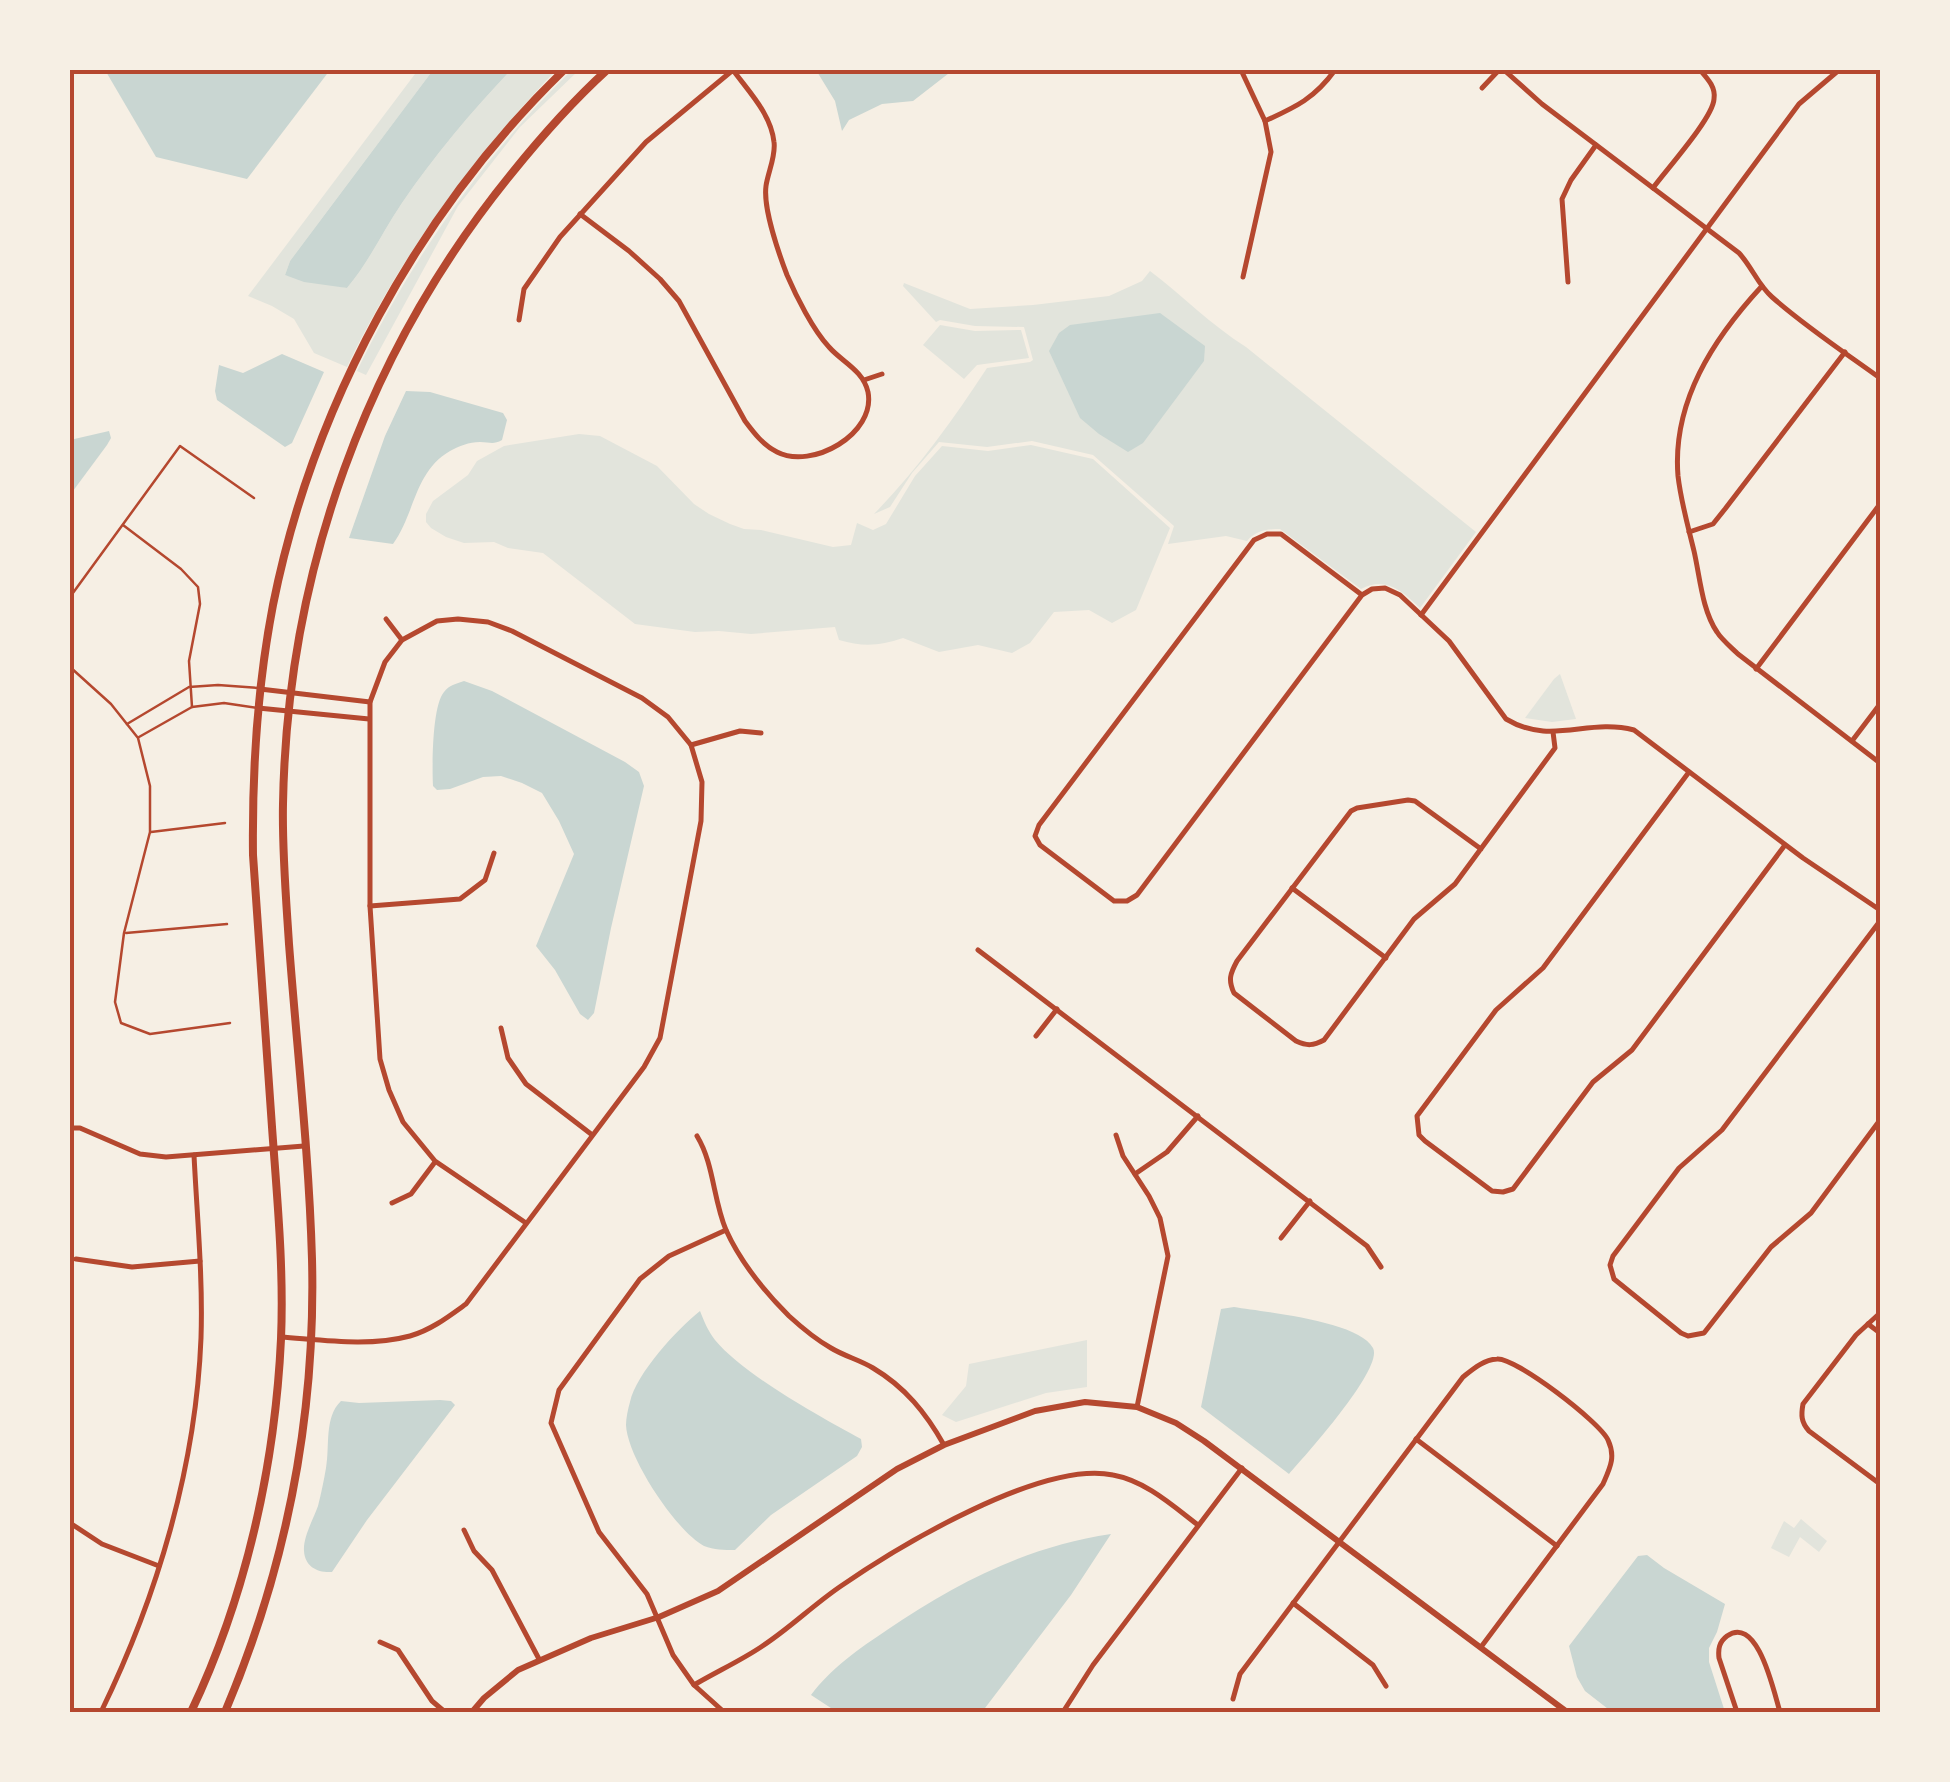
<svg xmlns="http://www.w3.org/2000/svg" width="1950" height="1782" font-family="Barlow,sans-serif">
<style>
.green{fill:#e2e4dc}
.water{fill:#c9d6d2}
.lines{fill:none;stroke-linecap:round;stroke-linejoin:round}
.service{stroke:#b5482f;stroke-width:2.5}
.minor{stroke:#b5482f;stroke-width:5}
.tertiary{stroke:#b5482f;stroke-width:6}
.primary{stroke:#b5482f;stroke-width:8}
.neatline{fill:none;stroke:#b5482f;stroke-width:4}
</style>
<rect width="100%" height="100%" fill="#f6efe4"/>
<g class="green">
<path d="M418,70H433L290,261L285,275L347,288C369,262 383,231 402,203C434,156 472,111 511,70H556C472,159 400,256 347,367L314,353L294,319L272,306L248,296Z"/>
<path d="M572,70H579L520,127L458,206L366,375L357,371C411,260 483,156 572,70Z"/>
<path d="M1150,271C1183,296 1211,325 1246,347L1476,532L1420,608C1402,591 1386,576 1361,589L1280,529C1267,529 1256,530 1247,541L1226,536L1168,544L1174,526L1093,455L1032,441L987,447L939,442L912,473L890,507L874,514C917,470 953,420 987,368L1030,362L1033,360L1024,327L975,326L940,320L936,322L903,286L904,283L970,309L1033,305L1109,296L1142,281Z"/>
<path d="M940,325L975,331L1021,330L1029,358L977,365L964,379L923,345Z"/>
<path d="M579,434L600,436L657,466L694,504L709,514L730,524L744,529L761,530L833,547L851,545L857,523L873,530L886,524L915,476L942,446L988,451L1031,445L1093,459L1170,528L1136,610L1112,623L1089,610L1054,612L1030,643L1012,653L978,645L939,652L903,638C879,646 863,647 839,640L835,627L751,634L719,631L695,632L635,624L543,553L508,548L494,542L464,543L446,537L431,528L426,522V514L433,501L468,475L477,461L504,446Z"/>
<path d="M1560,674L1576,719L1552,722L1525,718L1554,679Z"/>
<path d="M1087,1340V1387L1046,1393L956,1422L942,1415L966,1386L969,1364Z"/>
<path d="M1801,1519L1827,1541L1819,1552L1800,1537L1789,1557L1771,1548L1784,1521L1794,1528Z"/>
</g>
<g class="water">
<path d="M105,70H330L247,179L156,157Z"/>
<path d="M433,70H511C472,111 434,156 402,203C383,231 369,262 347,288L304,282L285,275L290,261Z"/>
<path d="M816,70H953L913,101L882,104L849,120L842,131L835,101Z"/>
<path d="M1160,313L1205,346L1204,361L1143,443L1128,452L1099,434L1080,418L1049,351L1059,333L1070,325Z"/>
<path d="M282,354L324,372L292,443L285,447L217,400L215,391L219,365L243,373Z"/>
<path d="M406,391L430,392L503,413L507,420L502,440C493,445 490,442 480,442C469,442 459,446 450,451C414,472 415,514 393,544L349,538L385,436Z"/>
<path d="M109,431L111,438L107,445L70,495V440Z"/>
<path d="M464,681L492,691L625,762L639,772L644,786L611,928L594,1013L588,1020L580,1014L555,970L536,946L574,854L559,821L542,793L522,783L501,776L483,777L450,789L437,790L433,786C432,767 432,706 444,692C449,685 456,684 464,681Z"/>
<path d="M1234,1307C1264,1312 1359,1321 1373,1348C1384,1368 1305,1456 1289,1474L1201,1407L1221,1309Z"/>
<path d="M700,1311C704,1321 708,1331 715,1340C744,1375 820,1417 861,1439L862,1447L857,1456L771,1515L735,1550C724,1550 714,1550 704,1546C676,1531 627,1457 626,1425C626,1418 628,1409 630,1402C636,1374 677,1329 700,1311Z"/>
<path d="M440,1400L451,1401L455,1405L367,1520L332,1572C318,1573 305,1567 304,1551C303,1537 313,1520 318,1506C321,1494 324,1480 326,1468C330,1446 324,1417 341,1401L359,1403Z"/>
<path d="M1111,1534L1071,1595L982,1712H837L811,1695C830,1669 860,1648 887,1630C958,1582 1026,1547 1111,1534Z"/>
<path d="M1647,1555L1664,1568L1725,1604L1717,1632L1709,1648V1662L1725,1712H1612L1585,1691L1577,1677L1569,1646L1638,1556Z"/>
</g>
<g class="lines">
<g class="service">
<path d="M123,525L181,569L198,587L200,604L189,661L192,707"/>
<path d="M70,597L180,446L254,498"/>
<path d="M70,667L111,704L138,738L150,786V832L124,933L115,1002L121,1023L150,1034L230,1023"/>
<path d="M127,724L189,687L218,685L259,688"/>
<path d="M139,737L192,707L224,703L257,708"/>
<path d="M151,832L225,823"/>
<path d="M126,933L227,924"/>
</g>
<g class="minor">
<path d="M1241,70L1265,121L1271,152L1243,277"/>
<path d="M1504,70L1542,104L1739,253C1752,267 1758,285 1772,297C1806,327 1844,352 1880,378"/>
<path d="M1482,88L1499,70"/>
<path d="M1265,121C1296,107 1315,98 1335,70"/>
<path d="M1653,188C1666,170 1713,118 1714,99C1716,87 1707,78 1700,70"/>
<path d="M580,214L629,251L660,279L679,301L745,421C754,433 763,445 777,452C812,470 876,434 868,392C863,370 842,362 829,347C813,330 796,296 787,275C779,254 763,208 766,186C768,172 776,156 774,142C771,114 749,92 733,70"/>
<path d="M1568,282L1562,199L1571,180L1596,145"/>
<path d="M1762,286C1713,339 1672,402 1678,476C1681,502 1688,526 1694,551C1700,577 1702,610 1717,632C1722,640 1731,647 1738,654L1880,763"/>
<path d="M519,320L524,289L560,237L646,142L733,70"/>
<path d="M864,380L882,374"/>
<path d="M1689,532L1713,524L1725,509L1845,352"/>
<path d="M1362,595L1281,534H1267L1254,540L1039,825L1035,836L1040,845L1114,901H1127L1137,895L1362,595L1372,589L1385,588L1400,595L1449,641L1506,719C1551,746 1587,718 1634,730L1803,858L1880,910"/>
<path d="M1421,615L1799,104L1839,70"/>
<path d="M386,619L402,640"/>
<path d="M1756,669L1880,504"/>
<path d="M260,689L370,702"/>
<path d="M258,708L369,719"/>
<path d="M1852,741L1880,704"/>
<path d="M691,745L740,731L761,733"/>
<path d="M1689,772L1543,968L1496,1010L1417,1116L1419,1135L1425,1141L1492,1191L1503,1192L1513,1189L1593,1082L1632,1050L1785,845"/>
<path d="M1481,849L1415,801L1408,800L1357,808L1351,811L1237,961C1230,974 1228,980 1234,993L1296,1041C1307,1046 1313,1046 1324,1040L1414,919L1455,884L1555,748L1553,732"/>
<path d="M1292,888L1386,958"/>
<path d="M370,906L460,899L485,880L494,853"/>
<path d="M1880,921L1722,1130L1679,1168L1613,1256L1610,1265L1614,1279L1681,1333L1688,1336L1704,1333L1771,1247L1811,1213L1880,1120"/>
<path d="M978,950L1367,1246L1381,1267"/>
<path d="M501,1028L508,1058L526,1084L591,1134"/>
<path d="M1036,1036L1057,1009"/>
<path d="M70,1128H80L140,1154L166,1157L304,1146"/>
<path d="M1116,1135L1123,1156L1149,1196L1160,1218L1168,1256L1137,1407"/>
<path d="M697,1136C714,1164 713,1199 726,1230C740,1261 765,1292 789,1316C801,1327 817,1340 831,1348C844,1356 860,1360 873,1368C905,1387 926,1413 944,1445"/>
<path d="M1135,1174L1167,1152L1198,1116"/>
<path d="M392,1203L411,1194L435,1162"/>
<path d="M1281,1238L1310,1201"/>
<path d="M76,1259L132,1267L200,1261"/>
<path d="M1880,1313L1856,1335L1803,1404C1801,1415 1801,1422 1809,1431L1880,1484"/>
<path d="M1868,1324L1880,1333"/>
<path d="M281,1337C323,1340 369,1347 410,1336C431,1330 448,1317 466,1304L644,1067L660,1038L701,821L702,782L691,745L668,717L642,698L512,631L488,622L458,619L437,621L402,640L385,662L370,702V906L380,1059L389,1090L403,1122L435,1161L526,1223"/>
<path d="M1416,1439L1557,1546"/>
<path d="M70,1523L102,1544L159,1566"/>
<path d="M464,1530L474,1551L492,1570L539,1659"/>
<path d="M1293,1603L1373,1665L1386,1686"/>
<path d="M380,1642L398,1650L432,1701L445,1712"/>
<path d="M694,1685C716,1672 740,1661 761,1647C789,1629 813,1605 841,1586C899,1546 1042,1460 1113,1475C1146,1481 1173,1506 1198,1525"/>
<path d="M1233,1699L1240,1674L1463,1377C1473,1369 1483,1360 1497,1359C1515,1357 1600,1422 1608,1440C1616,1457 1610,1468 1603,1484L1481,1647"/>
<path d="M101,1712C157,1597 196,1467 201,1338C203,1277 197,1216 194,1155"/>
<path d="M724,1712L694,1685L673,1655L647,1594L599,1532L551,1423L559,1390L640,1279L669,1256L726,1230"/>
<path d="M1063,1712L1093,1665L1242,1468"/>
<path d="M1737,1712L1719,1658C1718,1649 1719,1642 1727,1636C1758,1614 1774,1693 1780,1712"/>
</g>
<path class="tertiary" d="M472,1712L484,1698L518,1670L591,1638L659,1617L718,1591L897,1469L944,1445L1035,1411L1085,1402L1137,1407L1176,1423L1204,1441L1567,1712"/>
<g class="primary">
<path d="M191,1712C246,1596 275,1466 281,1339C284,1268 277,1197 272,1127C265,1036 259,945 253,855C252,770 257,688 273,605C313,405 418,212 564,70"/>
<path d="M225,1712C286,1568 316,1416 312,1259C309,1154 297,1049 289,944C286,897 282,851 283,804C287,573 366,352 512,173C541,137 573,101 607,70"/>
</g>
</g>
<rect width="1950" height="1782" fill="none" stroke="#f6efe4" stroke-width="145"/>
<rect x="72" y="72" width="1806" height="1638" class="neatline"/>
</svg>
